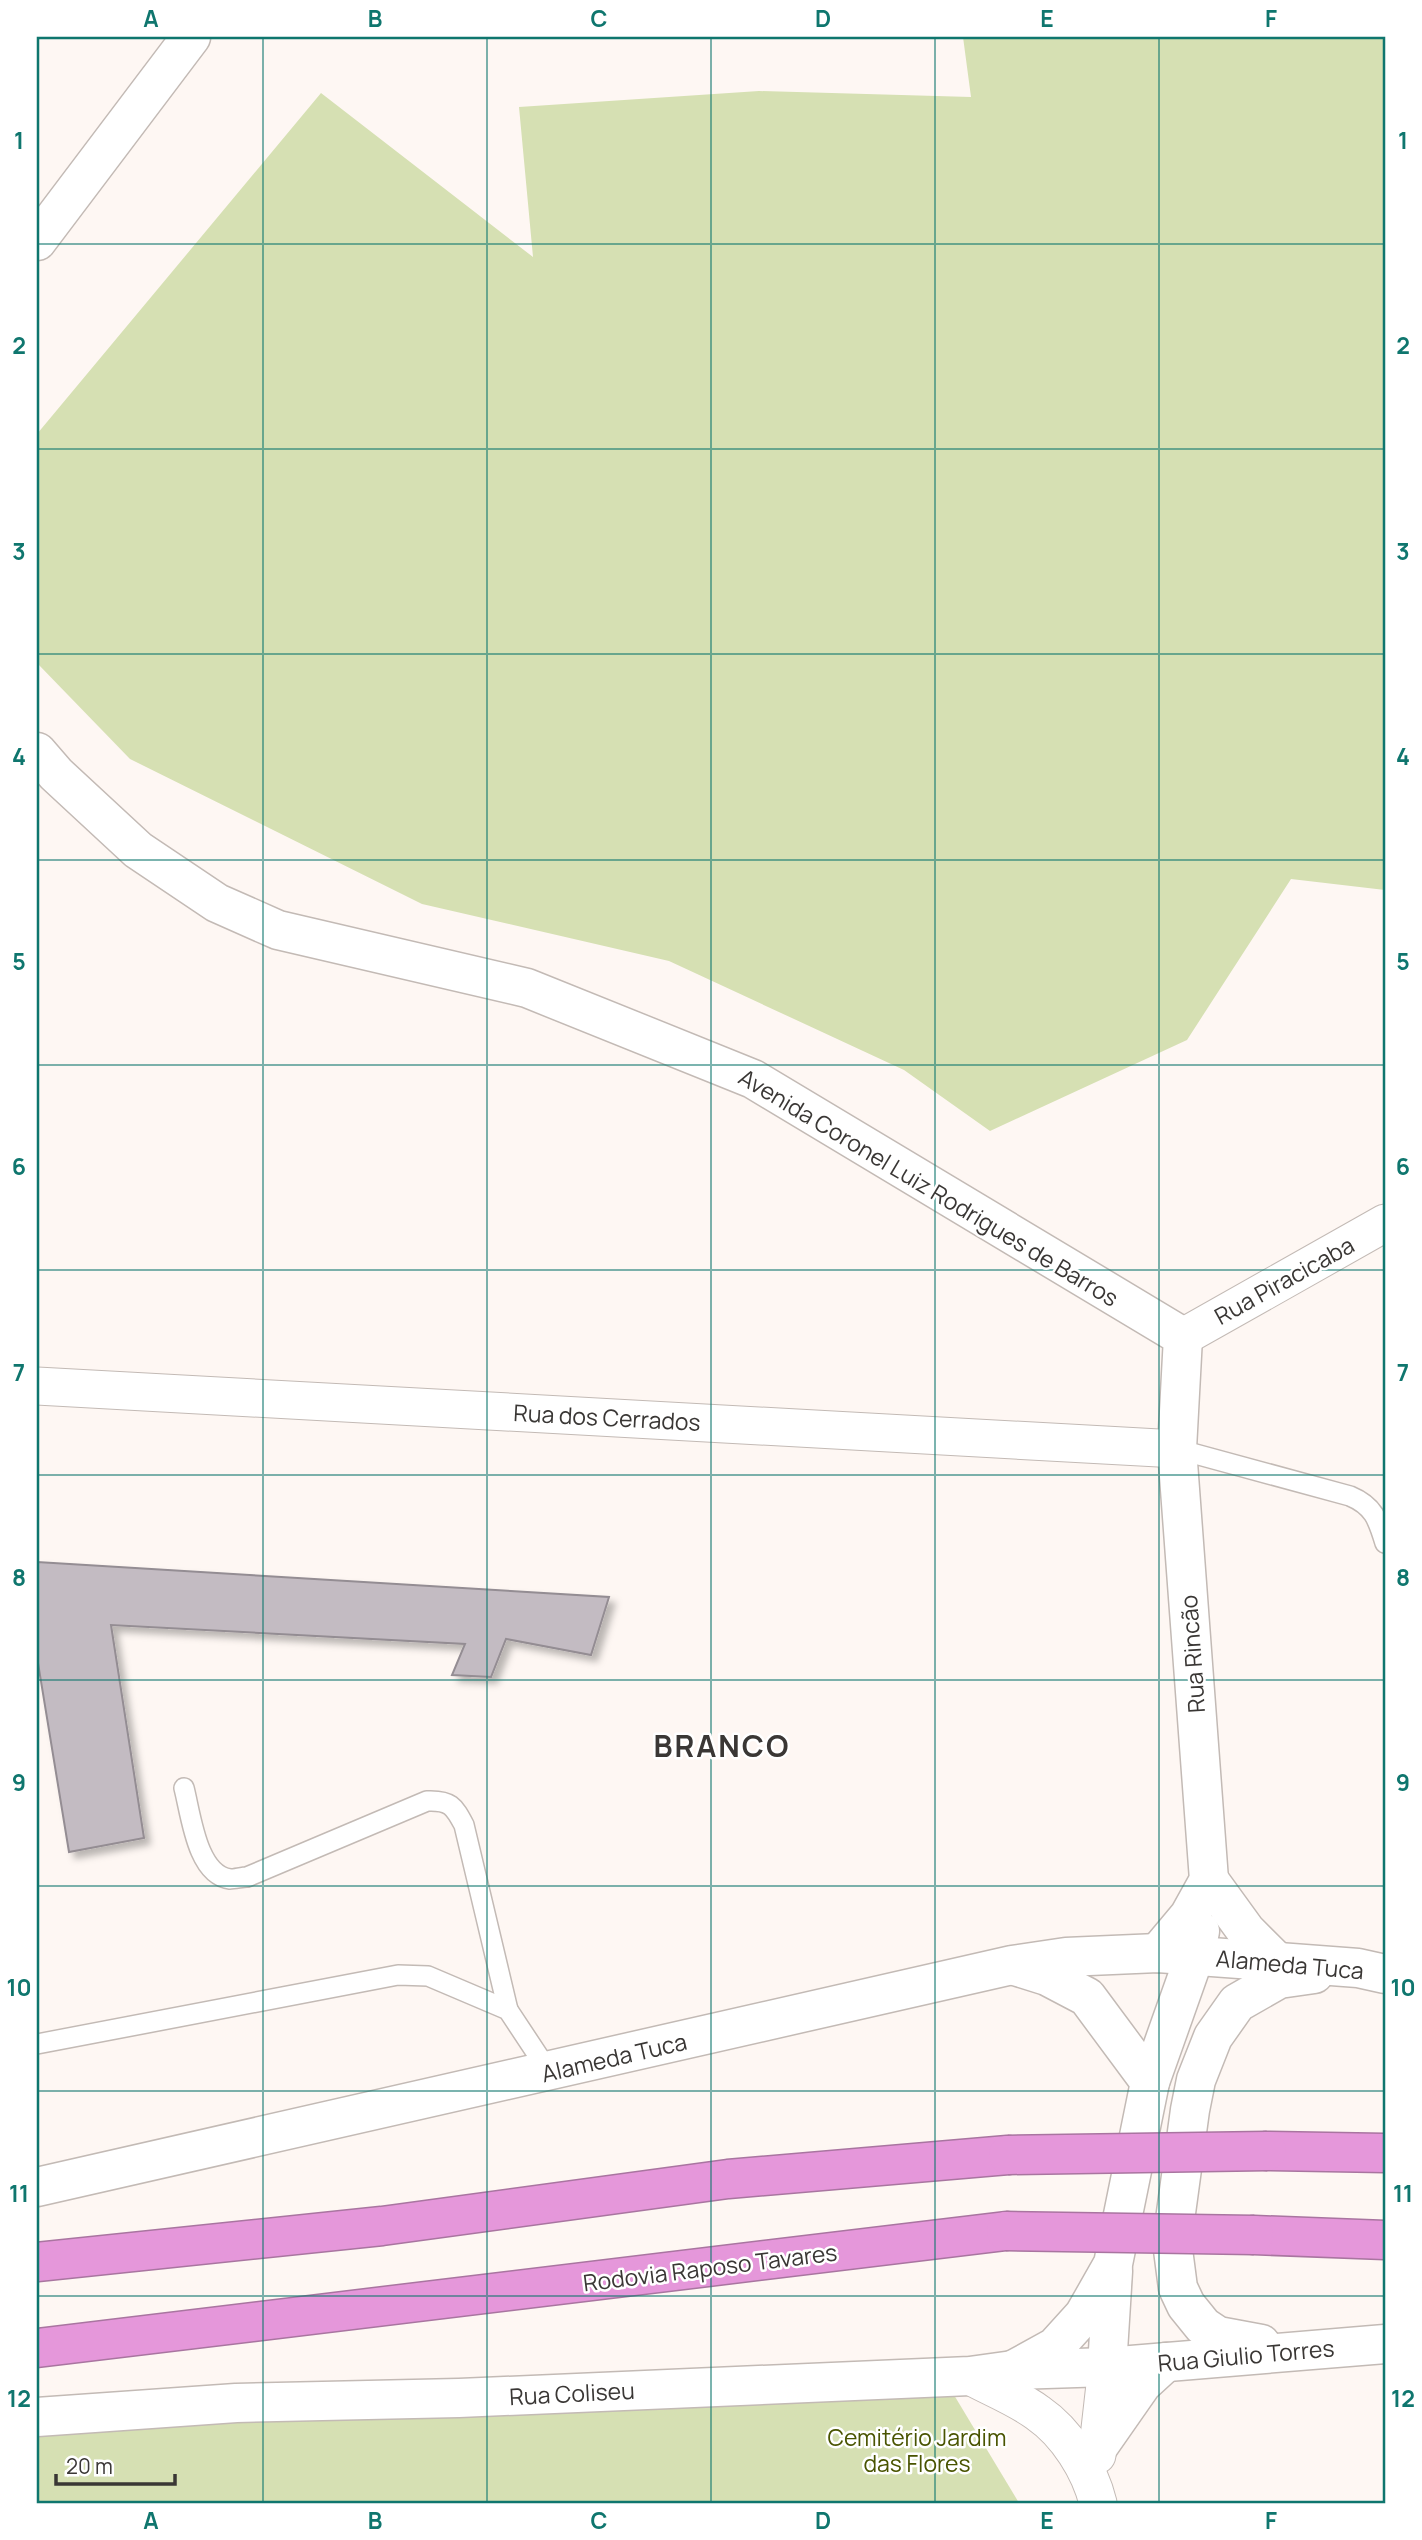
<svg xmlns="http://www.w3.org/2000/svg" width="1422" height="2540" font-family="Manrope,sans-serif">
<style>
.green{fill:#d6e0b3}
.building{fill:#c3bbc2;stroke:#948d93;stroke-width:2;filter:url(#shadow)}
.lines{fill:none;stroke-linecap:round;stroke-linejoin:round}
.service-casing{stroke:#c3bab5;stroke-width:22}
.minor-casing{stroke:#c3bab5;stroke-width:39}
.tertiary-casing{stroke:#c3bab5;stroke-width:41}
.motorway-casing{stroke:#a975a0;stroke-width:41}
.service{stroke:#fff;stroke-width:19}
.minor{stroke:#fff;stroke-width:37}
.tertiary{stroke:#fff;stroke-width:38}
.motorway{stroke:#e597da;stroke-width:38}
.motorway-bridge-casing{stroke:#a975a0;stroke-width:41;stroke-linecap:butt}
.motorway-bridge{stroke:#e597da;stroke-width:38}
.grid{fill:none;stroke:#0f766e;stroke-width:2;stroke-opacity:0.55}
.labels{text-anchor:middle;dominant-baseline:central;stroke-width:5;stroke-linejoin:round;paint-order:stroke}
.street-label{font-size:23px;fill:#3a3735;stroke:#fff}
.park-label{font-size:23px;fill:#495400;stroke:#fff}
.district-label{font-size:30px;font-weight:bold;letter-spacing:2px;fill:#3a3735;stroke:#fff}
.neatline{fill:none;stroke:#0f766e;stroke-width:2.5}
.grid-label{font-size:23px;text-anchor:middle;font-weight:bold;fill:#0f766e}
</style>
<defs>
<filter id="shadow"><feDropShadow dx="6" dy="6" stdDeviation="3.5" flood-color="#0004"/></filter>
</defs>
<rect width="100%" height="100%" fill="#fef7f3"/>
<g class="green">
<path d="M963,37H1385V890L1291,879L1187,1040L990,1131L904,1070L669,961L422,904L130,759L37,663V434L321,93L533,257L519,107L759,91L971,97Z"/>
<path d="M954,2395L1019,2503H37V2429Z"/>
</g>
<path class="building" d="M37,1562L609,1597L591,1655L506,1639L491,1677L452,1675L465,1644L111,1625L144,1838L69,1852L37,1657Z"/>
<g class="lines">
<defs>
<g id="service">
<path d="M1177,1449L1350,1496C1374,1506 1378,1520 1385,1543"/>
<path d="M184,1788C191,1815 197,1875 230,1879C235,1879 242,1877 247,1877L427,1801C450,1800 454,1806 464,1825L508,2010"/>
<path d="M37,2044L398,1975L428,1976L508,2010L549,2072"/>
</g>
<g id="minor">
<path d="M1183,1337L1385,1223"/>
<path d="M37,1386L1177,1449"/>
<path d="M970,2376C992,2388 1018,2398 1038,2413C1067,2433 1090,2470 1098,2503"/>
<path d="M1097,2455L1107,2367"/>
</g>
<g id="tertiary">
<path d="M37,241L191,37"/>
<path d="M37,752L56,774L138,850L217,903L278,930L527,988L753,1079L1183,1337L1177,1449L1209,1880L1189,1916L1158,1953"/>
<path d="M1209,1880L1246,1931L1276,1961"/>
<path d="M1150,2082L1195,1955L1200,1931"/>
<path d="M37,2187L1012,1965L1066,1957L1158,1953L1358,1968L1385,1974"/>
<path d="M1261,2344L1218,2336L1203,2326L1186,2305L1178,2288L1172,2242L1190,2110L1196,2080L1213,2037L1237,2003L1279,1979L1314,1974"/>
<path d="M1107,2367L1113,2271"/>
<path d="M1015,2369L1055,2347L1084,2315L1113,2264L1150,2082L1087,1997L1047,1976L1015,1966"/>
<path d="M37,2417L236,2403L459,2398L970,2376L1013,2370L1107,2367L1385,2344"/>
<path d="M1098,2447L1142,2384L1166,2362"/>
</g>
<g id="motorway">
<path d="M1267,2151L1385,2153"/>
<path d="M1254,2235L1385,2240"/>
<path d="M37,2262L382,2226L728,2179L1008,2155"/>
<path d="M37,2348L1006,2231"/>
</g>
</defs>
<use href="#service" class="service-casing"/>
<use href="#minor" class="minor-casing"/>
<use href="#tertiary" class="tertiary-casing"/>
<use href="#motorway" class="motorway-casing"/>
<use href="#service" class="service"/>
<use href="#minor" class="minor"/>
<use href="#tertiary" class="tertiary"/>
<use href="#motorway" class="motorway"/>
<defs>
<g id="motorway-bridge">
<path d="M1008,2155L1267,2151"/>
<path d="M1006,2231L1254,2235"/>
</g>
</defs>
<use href="#motorway-bridge" class="motorway-bridge-casing"/>
<use href="#motorway-bridge" class="motorway-bridge"/>
</g>
<path class="grid" d="M263,37V2503M487,37V2503M711,37V2503M935,37V2503M1159,37V2503M37,244H1385M37,449H1385M37,654H1385M37,860H1385M37,1065H1385M37,1270H1385M37,1475H1385M37,1680H1385M37,1886H1385M37,2091H1385M37,2296H1385"/>
<g class="labels">
<g class="street-label">
<text transform="translate(929 1187) rotate(31)">Avenida Coronel Luiz Rodrigues de Barros</text>
<text transform="translate(1284 1280) rotate(-29)">Rua Piracicaba</text>
<text transform="translate(607 1417) rotate(3)">Rua dos Cerrados</text>
<text transform="translate(1192 1654) rotate(-94)">Rua Rincão</text>
<text transform="translate(1290 1964) rotate(5)">Alameda Tuca</text>
<text transform="translate(614 2057) rotate(-13)">Alameda Tuca</text>
<text transform="translate(710 2267) rotate(-7)">Rodovia Raposo Tavares</text>
<text transform="translate(1246 2355) rotate(-5)">Rua Giulio Torres</text>
<text transform="translate(572 2393) rotate(-3)">Rua Coliseu</text>
</g>
<g class="park-label">
<text x="917" y="2437">Cemitério Jardim<tspan x="917" dy="26">das Flores</tspan></text>
</g>
<g class="district-label">
<text x="722" y="1745">BRANCO</text>
</g>
</g>
<rect width="1422" height="2540" fill="none" stroke="#ffffff" stroke-width="77"/>
<path d="M56 2474v10h119v-10" fill="none" stroke="#3a3735" stroke-width="3.5"/>
<text x="66" y="2474" font-size="21" fill="#3a3735" stroke="#ffffff" stroke-width="5" paint-order="stroke">20 m</text>
<rect x="38" y="38" width="1346" height="2464" class="neatline"/>
<g class="grid-label">
<text x="151" y="27">A</text>
<text x="375" y="27">B</text>
<text x="599" y="27">C</text>
<text x="823" y="27">D</text>
<text x="1047" y="27">E</text>
<text x="1271" y="27">F</text>
<text x="19" y="149">1</text>
<text x="1403" y="149">1</text>
<text x="19" y="354">2</text>
<text x="1403" y="354">2</text>
<text x="19" y="560">3</text>
<text x="1403" y="560">3</text>
<text x="19" y="765">4</text>
<text x="1403" y="765">4</text>
<text x="19" y="970">5</text>
<text x="1403" y="970">5</text>
<text x="19" y="1175">6</text>
<text x="1403" y="1175">6</text>
<text x="19" y="1381">7</text>
<text x="1403" y="1381">7</text>
<text x="19" y="1586">8</text>
<text x="1403" y="1586">8</text>
<text x="19" y="1791">9</text>
<text x="1403" y="1791">9</text>
<text x="19" y="1996">10</text>
<text x="1403" y="1996">10</text>
<text x="19" y="2202">11</text>
<text x="1403" y="2202">11</text>
<text x="19" y="2407">12</text>
<text x="1403" y="2407">12</text>
<text x="151" y="2529">A</text>
<text x="375" y="2529">B</text>
<text x="599" y="2529">C</text>
<text x="823" y="2529">D</text>
<text x="1047" y="2529">E</text>
<text x="1271" y="2529">F</text>
</g>
</svg>
